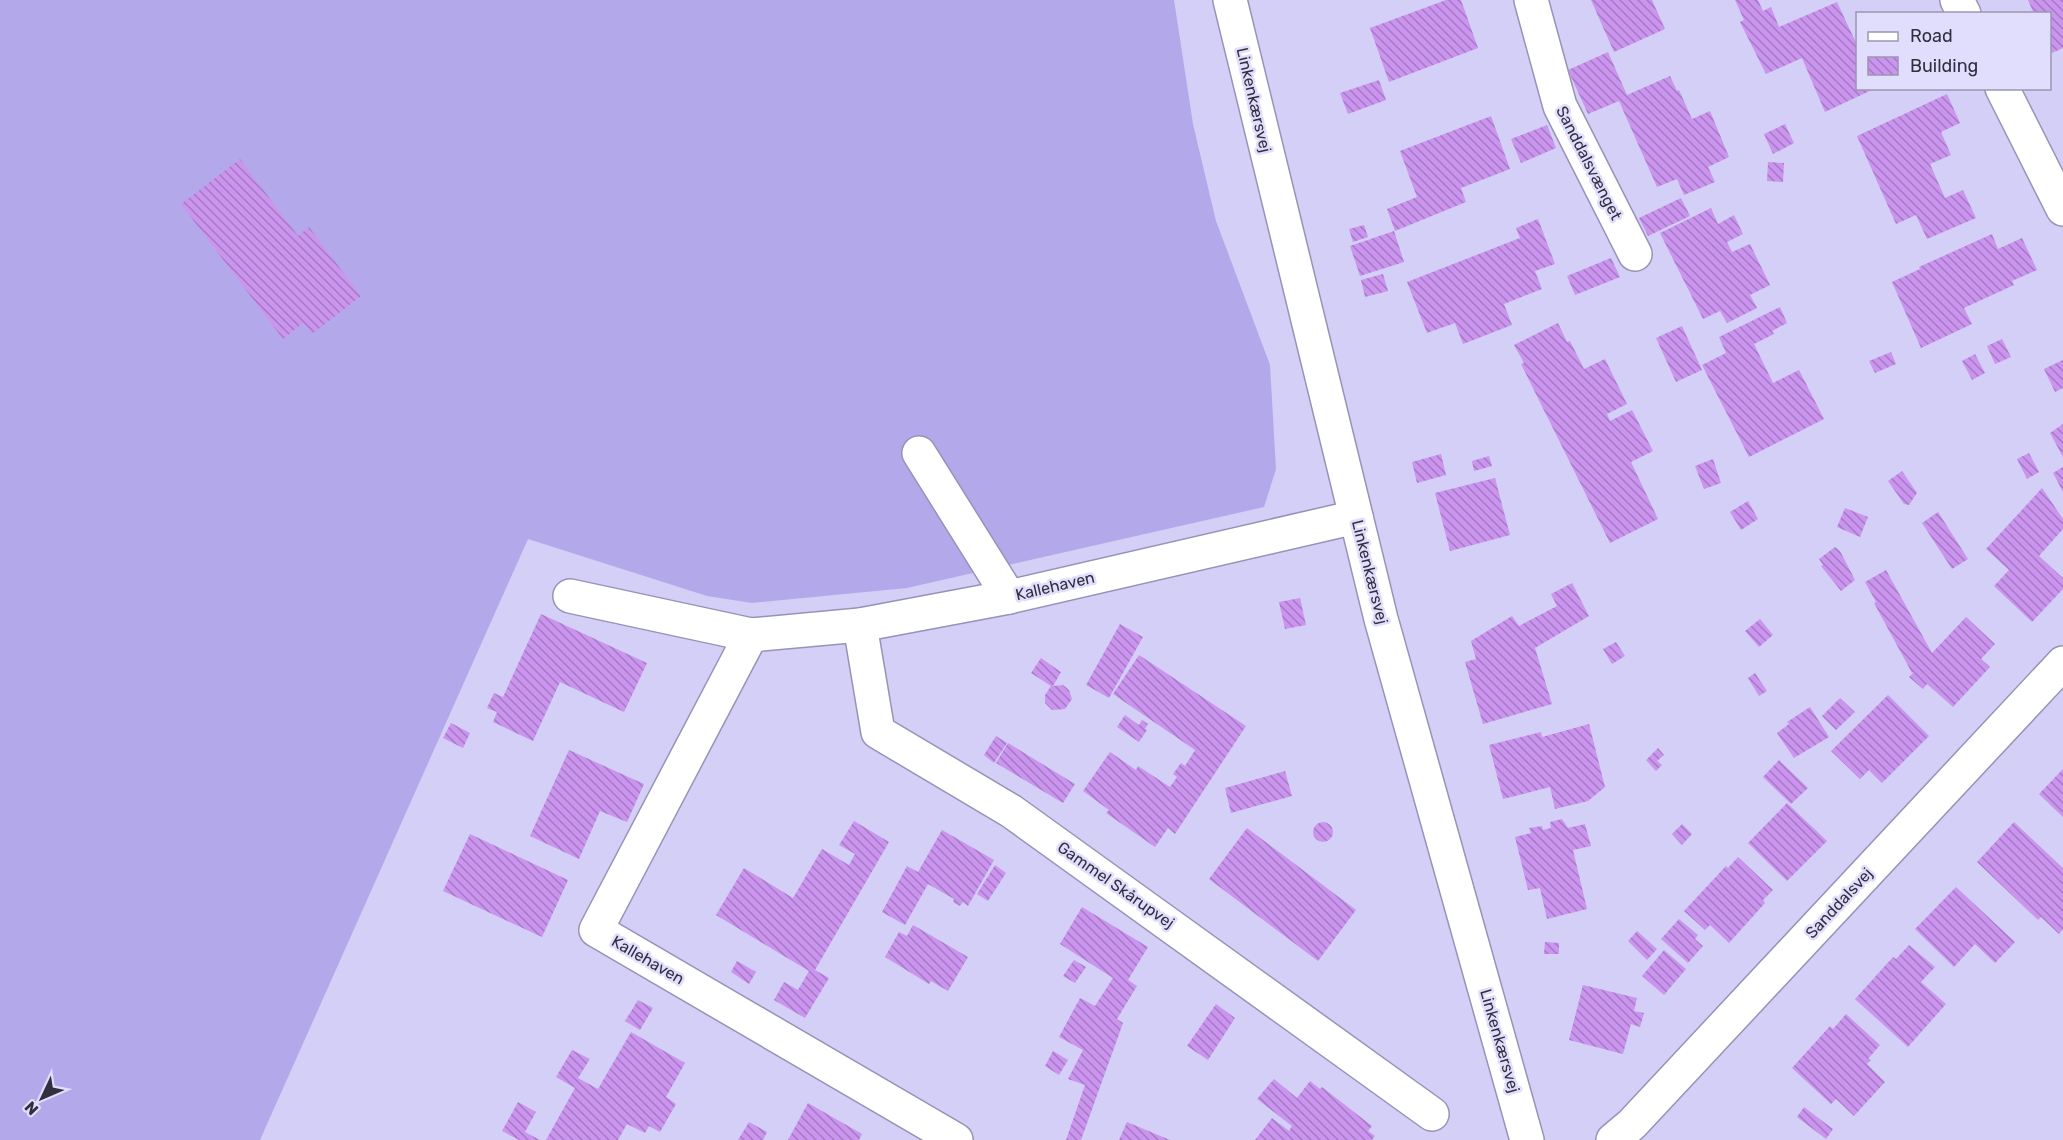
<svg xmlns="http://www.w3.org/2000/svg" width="2063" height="1140" font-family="Rubik,sans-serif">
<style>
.pitch{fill:#b3a9ea}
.building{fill:url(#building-back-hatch)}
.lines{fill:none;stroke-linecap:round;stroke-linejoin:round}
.minor-casing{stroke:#9792b7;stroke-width:36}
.minor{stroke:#fff;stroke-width:33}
.labels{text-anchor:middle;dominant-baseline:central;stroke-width:5;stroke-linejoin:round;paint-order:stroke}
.street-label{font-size:16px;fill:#312f3e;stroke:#e1ddfc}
</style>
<defs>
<pattern id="building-back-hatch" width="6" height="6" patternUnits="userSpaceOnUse" patternTransform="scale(1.5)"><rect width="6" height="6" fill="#ca94ef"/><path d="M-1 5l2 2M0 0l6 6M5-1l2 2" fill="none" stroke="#a579c3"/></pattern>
</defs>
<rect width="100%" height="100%" fill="#d4cff6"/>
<path class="pitch" d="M0,0H1174L1193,124L1216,221L1270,365L1276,469L1264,507L907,588L752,603L707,596L528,539L260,1140H0Z"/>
<g class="building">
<path d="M1446,0H1461L1478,48L1389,82L1370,28Z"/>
<path d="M1591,0H1652L1665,29L1614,52Z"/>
<path d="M1735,0H1758L1763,11L1771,7L1779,27L1837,2L1858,47V88H1876L1825,112L1802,58L1766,74L1740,22L1744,20Z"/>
<path d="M2028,0H2063V48L2052,53L2050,48V14H2034Z"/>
<path d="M1608,52L1627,95L1670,76L1677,91L1679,90L1692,119L1710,111L1729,157L1708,167L1715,182L1684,195L1677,179L1657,187L1619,101L1588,114L1568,70Z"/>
<path d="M1379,80L1386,100L1348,114L1340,93Z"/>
<path d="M1947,94L1960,123L1941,132L1951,155L1930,164L1945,198L1963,190L1976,218L1927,239L1916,215L1896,224L1857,136Z"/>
<path d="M1491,116L1510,169L1461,188L1466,202L1395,231L1387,209L1417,197L1400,151Z"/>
<path d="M1785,124L1794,143L1773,154L1764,134Z"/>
<path d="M1547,125L1556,148L1521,163L1511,139Z"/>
<path d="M240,159L298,236L309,227L361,296L312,334L303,323L283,339L181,204Z"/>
<path d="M1768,162L1784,163L1783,182L1767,181Z"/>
<path d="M1681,198L1690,216L1648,236L1639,218Z"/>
<path d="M1711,208L1718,224L1734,215L1743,234L1727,242L1732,252L1750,244L1770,285L1750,295L1757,308L1727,323L1720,311L1703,319L1660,233Z"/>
<path d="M1538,219L1555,264L1535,271L1542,289L1504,304L1512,325L1463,344L1455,323L1427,333L1407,282L1520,238L1516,228Z"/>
<path d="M1364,225L1368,237L1353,242L1349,229Z"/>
<path d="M1394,231L1404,262L1360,276L1350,246Z"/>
<path d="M1992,234L1998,249L2022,238L2037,270L2012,281L2014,285L1964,308L1972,324L1921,348L1892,282L1920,269L1919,267Z"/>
<path d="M1611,258L1620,277L1575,295L1567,276Z"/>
<path d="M1383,274L1388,291L1365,297L1361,280Z"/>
<path d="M1780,307L1787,323L1772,331L1774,334L1754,344L1773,383L1799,370L1824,419L1749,457L1702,365L1726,353L1719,337Z"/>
<path d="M1558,323L1567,342L1570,341L1584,369L1605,359L1627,404L1607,414L1610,421L1632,410L1653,451L1631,462L1658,519L1610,543L1521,364L1524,363L1514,345Z"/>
<path d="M1682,326L1702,370L1676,382L1656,338Z"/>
<path d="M2002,339L2011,357L1995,364L1987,346Z"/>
<path d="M1891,352L1896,364L1875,373L1869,361Z"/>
<path d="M1975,354L1985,373L1972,380L1962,361Z"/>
<path d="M2063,360V388L2055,392L2044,369Z"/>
<path d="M2063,424V457L2050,433Z"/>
<path d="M2029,453L2039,472L2027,479L2017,459Z"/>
<path d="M1441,454L1446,475L1417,483L1412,462Z"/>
<path d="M1489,456L1492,466L1474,471L1472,461Z"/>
<path d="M1713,459L1721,483L1704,489L1695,466Z"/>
<path d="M2063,467V492L2053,473Z"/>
<path d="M1902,471L1917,493L1909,505L1904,504L1888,481Z"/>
<path d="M1495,478L1510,535L1450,551L1435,493Z"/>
<path d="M2042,488L2063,519V529L2039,556L2063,578V589L2032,622L1994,586L2009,570L1986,549Z"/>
<path d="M1748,501L1758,519L1741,530L1730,512Z"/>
<path d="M1845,508L1868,517L1860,537L1837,527Z"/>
<path d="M1938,512L1968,559L1952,569L1922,523Z"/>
<path d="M1835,547L1840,551L1855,580L1841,591L1821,566L1823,565L1819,559Z"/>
<path d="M1886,570L1932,653L1966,617L1995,644L1981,659L1990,667L1953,707L1927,684L1923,689L1909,677L1914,672L1912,673L1874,603L1876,602L1865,582Z"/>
<path d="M1572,583L1589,616L1535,648L1552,704L1483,724L1465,662L1476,659L1471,641L1512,616L1519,626L1557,606L1551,594Z"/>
<path d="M1300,598L1306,625L1285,629L1279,602Z"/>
<path d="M541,614L647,663L624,712L560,682L533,741L493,722L497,712L487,708L494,693L503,697Z"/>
<path d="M1760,619L1773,635L1759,647L1745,631Z"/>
<path d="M1120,624L1143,637L1109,698L1086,685Z"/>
<path d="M1616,642L1625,656L1612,664L1603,649Z"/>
<path d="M1139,655L1246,726L1175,834L1168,828L1155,847L1106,813L1109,810L1083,791L1110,752L1136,770L1138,766L1170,787L1177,777L1173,774L1181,763L1185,766L1195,750L1113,694Z"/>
<path d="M1041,658L1061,672L1053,686L1063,685L1069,690L1072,699L1065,709L1052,710L1045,703V695L1051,686L1031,673Z"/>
<path d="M1755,673L1767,691L1759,696L1748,678Z"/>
<path d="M1888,695L1929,736L1882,783L1869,770L1860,779L1831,751Z"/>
<path d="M1840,698L1855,712L1836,730L1822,716Z"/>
<path d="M1810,707L1829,737L1794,758L1777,733L1789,724L1787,722Z"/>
<path d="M1125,715L1139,725L1142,720L1148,724L1145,729L1147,730L1139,742L1117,727Z"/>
<path d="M451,723L470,733L463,748L443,738Z"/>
<path d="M1589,724L1605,787L1588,801L1555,809L1550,787L1503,799L1489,745L1541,732L1542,737Z"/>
<path d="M996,736L1007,743L994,763L984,755Z"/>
<path d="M1008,743L1075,784L1063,803L996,763Z"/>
<path d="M1658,748L1664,755L1657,761L1662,765L1656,771L1646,760Z"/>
<path d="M569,750L644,784L627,822L600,811L579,859L530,836Z"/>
<path d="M1779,760L1808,788L1791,804L1763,777Z"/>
<path d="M2063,769V817L2039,794Z"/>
<path d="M1285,771L1292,796L1231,813L1225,788Z"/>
<path d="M1787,803L1827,841L1787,881L1748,843Z"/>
<path d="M1562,819L1568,828L1585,824L1591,846L1573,850L1587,909L1547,919L1540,888L1528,890L1515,837L1531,833L1529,828L1542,826L1543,830L1551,828L1550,822Z"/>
<path d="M854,821L889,842L815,970L829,978L805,1018L774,1000L784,982L798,990L809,971L716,915L744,868L793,898L822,849L849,865L855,854L839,845Z"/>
<circle cx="1323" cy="832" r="10"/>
<path d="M2014,822L2063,868V929L2059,934L2041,917L2038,920L1977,862Z"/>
<path d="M1682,824L1692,834L1682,845L1672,834Z"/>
<path d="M1247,828L1356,910L1318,961L1209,879Z"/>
<path d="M942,830L994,860L968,906L963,902L960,906L953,902L954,899L928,884L905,925L882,912L907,866L918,872Z"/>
<path d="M470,834L568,880L542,937L443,891Z"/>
<path d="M1738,857L1773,890L1763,900L1765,903L1729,943L1710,925L1705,930L1684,911L1726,866L1728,868Z"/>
<path d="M995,865L1006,873L988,901L977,894Z"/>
<path d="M1956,887L2015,942L1995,963L1975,944L1954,967L1915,929Z"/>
<path d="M1082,907L1148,947L1128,980L1137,986L1117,1019L1123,1023L1081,1140H1066L1085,1085L1068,1079L1083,1050L1059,1037L1080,998L1095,1006L1113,978L1060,944Z"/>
<path d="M1679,919L1698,935L1695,939L1703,946L1688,963L1661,939Z"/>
<path d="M913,925L968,957L948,991L931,981L929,984L885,957L899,932L907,936Z"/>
<path d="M1637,931L1657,949L1647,960L1628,941Z"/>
<path d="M1545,942L1559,943V954H1544Z"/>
<path d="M1909,945L1935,967L1921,982L1946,1004L1908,1047L1855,999L1893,957L1896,959Z"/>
<path d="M1664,950L1686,969L1664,995L1642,976Z"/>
<path d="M1074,960L1086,967L1075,983L1063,976Z"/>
<path d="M737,961L756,972L749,984L731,972Z"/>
<path d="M1583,985L1637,998L1634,1011L1644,1013L1640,1027L1631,1024L1623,1054L1569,1040Z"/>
<path d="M638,1000L653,1008L640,1030L625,1021Z"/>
<path d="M1216,1004L1235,1018L1208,1060L1187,1046Z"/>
<path d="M1846,1014L1880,1045L1868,1059L1871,1060L1867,1064L1885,1082L1854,1116L1836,1099L1831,1104L1792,1068L1830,1026L1833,1029Z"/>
<path d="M631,1032L685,1063L666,1097L676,1104L660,1132L649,1126L645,1133L627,1124L618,1140H546L575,1088L556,1077L572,1050L590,1059L578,1078L598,1089Z"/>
<path d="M1053,1051L1068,1060L1059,1075L1045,1066Z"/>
<path d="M1274,1079L1297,1098L1310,1081L1320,1089L1322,1087L1372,1126L1368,1131L1375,1136L1372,1140H1255L1272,1118L1289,1131L1292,1126L1257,1099Z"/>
<path d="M518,1102L536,1112L525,1132L540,1140H519L502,1131Z"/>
<path d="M808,1103L862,1134L859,1140H788Z"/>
<path d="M1804,1107L1833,1129L1826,1139L1797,1117Z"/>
<path d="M749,1122L767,1132L763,1140H738Z"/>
<path d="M1127,1122L1170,1140H1119Z"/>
</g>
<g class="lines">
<defs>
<g id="minor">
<path d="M1230,0L1381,619L1527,1140"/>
<path d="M1531,0L1560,106L1635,254"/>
<path d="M1957,0L1964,14"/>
<path d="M2002,88L2063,209"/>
<path d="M919,453L1009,597"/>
<path d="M570,596L751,635L860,625L1009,597L1356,517"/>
<path d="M860,625L878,732L1011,811L1432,1114"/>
<path d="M751,635L596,930L956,1140"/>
<path d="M1613,1140L1632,1124L2063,663"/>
</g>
</defs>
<use href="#minor" class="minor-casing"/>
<use href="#minor" class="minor"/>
</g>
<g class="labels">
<g class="street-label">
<text transform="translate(1254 100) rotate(77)">Linkenkærsvej</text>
<text transform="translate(1589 163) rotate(63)">Sanddalsvænget</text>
<text transform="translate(1370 572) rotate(76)">Linkenkærsvej</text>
<text transform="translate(1055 586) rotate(-13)">Kallehaven</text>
<text transform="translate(1116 885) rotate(35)">Gammel Skårupvej</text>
<text transform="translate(1839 903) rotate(-47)">Sanddalsvej</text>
<text transform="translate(648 960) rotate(30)">Kallehaven</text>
<text transform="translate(1500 1041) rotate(74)">Linkenkærsvej</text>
</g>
</g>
<rect x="1856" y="12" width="195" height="78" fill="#e1ddfc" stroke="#9b97b0" stroke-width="1.5"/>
<rect x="1868" y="32" width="30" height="9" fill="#ffffff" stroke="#9b97b0" stroke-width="1.5"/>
<text x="1910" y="42" font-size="18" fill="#312f3e">Road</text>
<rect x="1868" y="57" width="30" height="18" fill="url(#building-back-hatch)" stroke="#9b97b0" stroke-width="1.5"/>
<text x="1910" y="72" font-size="18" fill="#312f3e">Building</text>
<g transform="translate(42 1098) rotate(226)" stroke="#e1ddfc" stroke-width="4.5" paint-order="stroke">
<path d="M0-4.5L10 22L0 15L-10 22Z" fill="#312f3e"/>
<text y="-9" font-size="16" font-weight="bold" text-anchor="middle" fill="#312f3e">N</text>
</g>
</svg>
